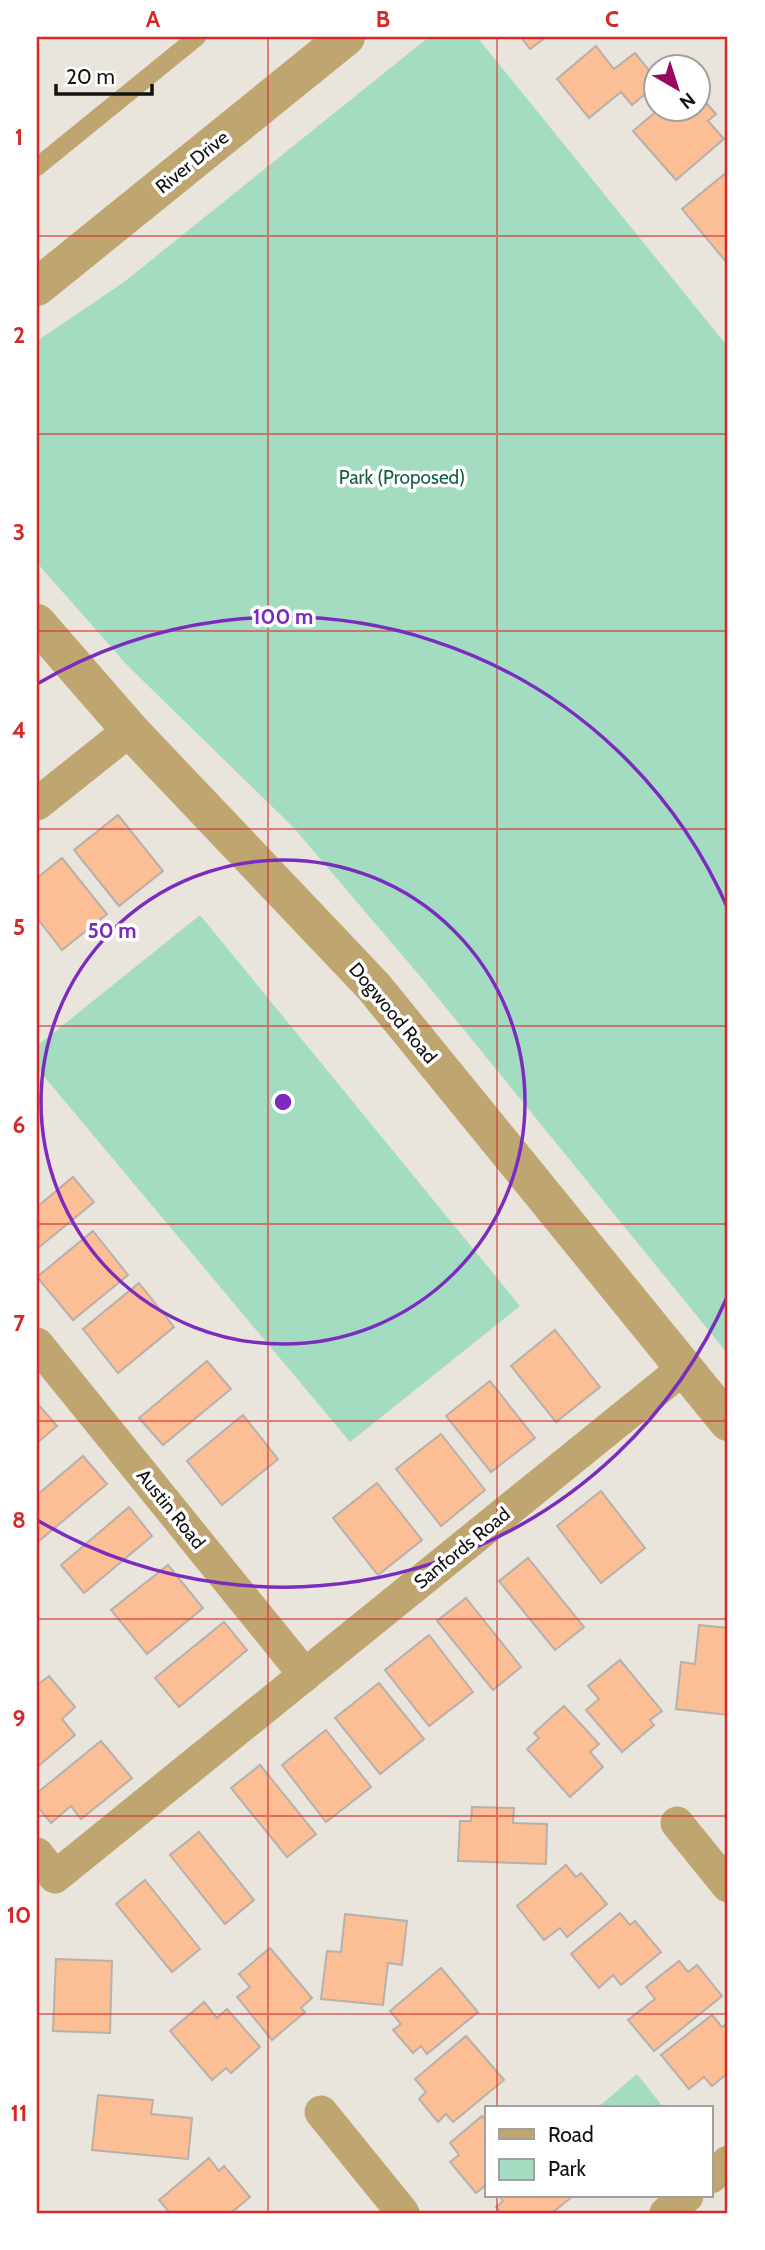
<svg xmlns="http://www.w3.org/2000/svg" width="765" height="2250" font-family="Cabin,sans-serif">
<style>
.green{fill:#a4dcc1}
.building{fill:#fbbe95;stroke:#b8b0ab;stroke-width:2}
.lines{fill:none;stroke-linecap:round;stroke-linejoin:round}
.service{stroke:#bfa670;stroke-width:18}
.minor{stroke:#bfa670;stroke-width:33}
.tertiary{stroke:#bfa670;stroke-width:38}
.grid{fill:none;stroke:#d62828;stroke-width:2;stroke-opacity:0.55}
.ring{fill:none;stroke:#7b2cbf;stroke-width:3.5}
.labels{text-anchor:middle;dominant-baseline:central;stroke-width:7;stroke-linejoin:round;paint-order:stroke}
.street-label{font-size:19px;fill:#141210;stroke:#fff}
.park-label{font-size:19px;fill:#156044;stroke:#fff}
.centre{fill:#7b2cbf;stroke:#fff;stroke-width:3.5}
.ring-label{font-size:21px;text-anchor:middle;font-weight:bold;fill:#7b2cbf;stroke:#fff;stroke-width:7;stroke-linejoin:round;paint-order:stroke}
.neatline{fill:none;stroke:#d62828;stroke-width:2.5}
.grid-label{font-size:23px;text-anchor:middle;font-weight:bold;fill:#d62828}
</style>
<rect width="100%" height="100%" fill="#e9e4dc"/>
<g class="green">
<path d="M429,37H477L728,347V1354L425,982L293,827L127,665L37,563V341L124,282Z"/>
<path d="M200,915L520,1306L350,1442L37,1068V1046Z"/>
<path d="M637,2074L664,2108H597Z"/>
</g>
<g class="building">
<path d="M521,37H546L530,49Z"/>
<path d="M596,46L614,69L635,53L656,79V85L632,105L621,92L589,118L557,79Z"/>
<path d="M698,94L716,114L708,121L724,139L676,180L633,131L660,108H698Z"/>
<path d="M728,171V264L682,209Z"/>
<path d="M118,815L163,871L119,906L74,850Z"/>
<path d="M62,858L107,914L62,950L37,918V878Z"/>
<path d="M73,1177L94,1202L37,1249V1207Z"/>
<path d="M93,1231L128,1275L73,1320L37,1277Z"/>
<path d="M139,1283L174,1327L118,1373L83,1329Z"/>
<path d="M555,1330L600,1387L556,1422L511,1366Z"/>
<path d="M207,1361L231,1389L163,1445L139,1418Z"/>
<path d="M490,1381L535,1438L491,1472L446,1416Z"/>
<path d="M37,1403L57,1426L37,1443Z"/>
<path d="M243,1415L278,1459L222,1505L187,1461Z"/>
<path d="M441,1434L485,1490L441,1526L396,1469Z"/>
<path d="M83,1456L107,1484L39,1541L37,1538V1495Z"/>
<path d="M377,1483L422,1540L378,1575L333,1518Z"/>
<path d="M601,1491L645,1548L601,1583L557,1526Z"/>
<path d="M129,1507L152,1536L84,1593L61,1565Z"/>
<path d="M528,1558L584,1627L555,1650L499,1581Z"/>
<path d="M168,1565L203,1608L147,1654L111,1610Z"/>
<path d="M466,1598L521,1667L493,1690L437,1621Z"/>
<path d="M224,1622L247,1650L179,1707L155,1678Z"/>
<path d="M699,1625L728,1628V1715L676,1709L681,1662L695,1664Z"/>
<path d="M429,1635L473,1692L429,1726L385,1670Z"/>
<path d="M620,1660L662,1711L650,1720L654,1725L622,1752L586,1710L599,1699L588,1686Z"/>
<path d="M49,1676L75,1707L62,1719L75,1735L37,1767V1685Z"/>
<path d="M379,1683L424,1739L380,1774L335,1718Z"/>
<path d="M564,1706L599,1744L590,1752L603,1767L570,1797L527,1749L539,1738L534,1733Z"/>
<path d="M326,1730L371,1787L326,1822L282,1765Z"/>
<path d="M101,1741L132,1778L81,1819L71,1806L51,1823L37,1806V1793Z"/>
<path d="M260,1765L316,1834L287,1857L231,1788Z"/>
<path d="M472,1807L514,1808L513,1823L547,1824L546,1864L458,1861L460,1821H471Z"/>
<path d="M199,1832L254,1900L225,1924L170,1855Z"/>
<path d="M566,1865L576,1877L581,1873L607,1904L567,1937L560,1928L544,1940L517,1906Z"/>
<path d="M145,1880L200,1949L172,1972L116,1904Z"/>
<path d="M620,1913L630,1925L635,1921L661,1952L621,1985L613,1975L599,1988L571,1954Z"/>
<path d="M345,1914L407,1921L402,1965L388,1963L383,2005L321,1999L327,1951L341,1952Z"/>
<path d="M270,1948L312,1998L301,2008L305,2012L272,2040L237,1997L250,1987L239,1974Z"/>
<path d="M56,1959L112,1961L110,2033L53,2031Z"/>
<path d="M679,1961L688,1972L697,1965L722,1996L654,2051L628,2020L655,1999L646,1987Z"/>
<path d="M441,1968L478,2012L427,2054L421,2046L413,2053L393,2030L401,2024L390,2011Z"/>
<path d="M204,2002L217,2018L227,2009L260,2047L231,2073L226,2068L212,2080L170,2031Z"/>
<path d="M712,2015L722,2027L728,2023V2073L712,2086L704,2077L689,2089L661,2055Z"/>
<path d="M466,2036L504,2080L453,2122L446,2114L438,2122L419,2099L426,2092L415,2079Z"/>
<path d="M98,2095L153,2100L151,2114L192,2118L188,2159L92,2150Z"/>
<path d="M482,2116L487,2122V2184L476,2193L450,2162L459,2155L450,2143Z"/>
<path d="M209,2158L219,2171L224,2166L250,2197L231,2213H170L159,2200Z"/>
<path d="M499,2196H573L552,2213H501L496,2207L503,2201Z"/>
</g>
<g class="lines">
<path class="service" d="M37,167L197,37"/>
<g class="minor">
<path d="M37,804L130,730"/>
<path d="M37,1344L305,1675"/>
<path d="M677,1823L728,1886"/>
<path d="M37,1854L55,1877L684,1368"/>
<path d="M321,2112L403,2213"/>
<path d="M711,2177L728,2162"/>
<path d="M666,2213L687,2196"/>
</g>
<g class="tertiary">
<path d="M37,287L346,37"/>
<path d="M37,623L130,730L374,987L728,1422"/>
</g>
</g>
<path class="grid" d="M268,37V2213M497,37V2108M37,236H728M37,434H728M37,631H728M37,829H728M37,1026H728M37,1224H728M37,1421H728M37,1619H728M37,1816H728M37,2014H728M497,2196V2213"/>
<g class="ring">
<circle cx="283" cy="1102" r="242"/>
<path d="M728 1295A485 485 0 0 1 37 1520M37 684A485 485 0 0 1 728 909"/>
</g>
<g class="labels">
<g class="street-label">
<text transform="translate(192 162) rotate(-39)">River Drive</text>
<text transform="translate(393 1013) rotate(50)">Dogwood Road</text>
<text transform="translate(171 1509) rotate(51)">Austin Road</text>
<text transform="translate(462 1548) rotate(-39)">Sanfords Road</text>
</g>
<g class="park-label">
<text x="402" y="477">Park (Proposed)</text>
</g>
</g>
<circle cx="283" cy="1102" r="10" class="centre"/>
<g class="ring-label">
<text x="283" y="624">100 m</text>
<text x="112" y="938">50 m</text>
</g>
<rect width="765" height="2250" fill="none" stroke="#ffffff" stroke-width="77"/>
<rect x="485" y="2106" width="228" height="91" fill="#ffffff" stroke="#a1a09f" stroke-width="2"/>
<rect x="499" y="2129" width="35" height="10" fill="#bfa670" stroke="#a1a09f" stroke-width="2"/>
<text x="548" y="2142" font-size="21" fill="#141210">Road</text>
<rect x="499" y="2159" width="35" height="21" fill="#a4dcc1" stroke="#a1a09f" stroke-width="2"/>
<text x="548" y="2176" font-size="21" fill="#141210">Park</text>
<g transform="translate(677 88) rotate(141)"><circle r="33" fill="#ffffff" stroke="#a1a09f" stroke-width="2"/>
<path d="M0-5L12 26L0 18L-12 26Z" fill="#990a5d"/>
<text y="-10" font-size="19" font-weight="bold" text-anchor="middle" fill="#141210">N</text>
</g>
<path d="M56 84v10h96v-10" fill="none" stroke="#141210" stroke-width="3.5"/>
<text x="66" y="84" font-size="21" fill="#141210" stroke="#ffffff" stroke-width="5" paint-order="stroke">20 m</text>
<rect x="38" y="38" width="688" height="2174" class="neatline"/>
<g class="grid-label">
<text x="153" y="27">A</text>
<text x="383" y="27">B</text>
<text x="612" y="27">C</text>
<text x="19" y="145">1</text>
<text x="19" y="343">2</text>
<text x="19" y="540">3</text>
<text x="19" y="738">4</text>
<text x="19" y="935">5</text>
<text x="19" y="1133">6</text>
<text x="19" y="1331">7</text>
<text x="19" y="1528">8</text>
<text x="19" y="1726">9</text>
<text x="19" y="1923">10</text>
<text x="19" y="2121">11</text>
</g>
</svg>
